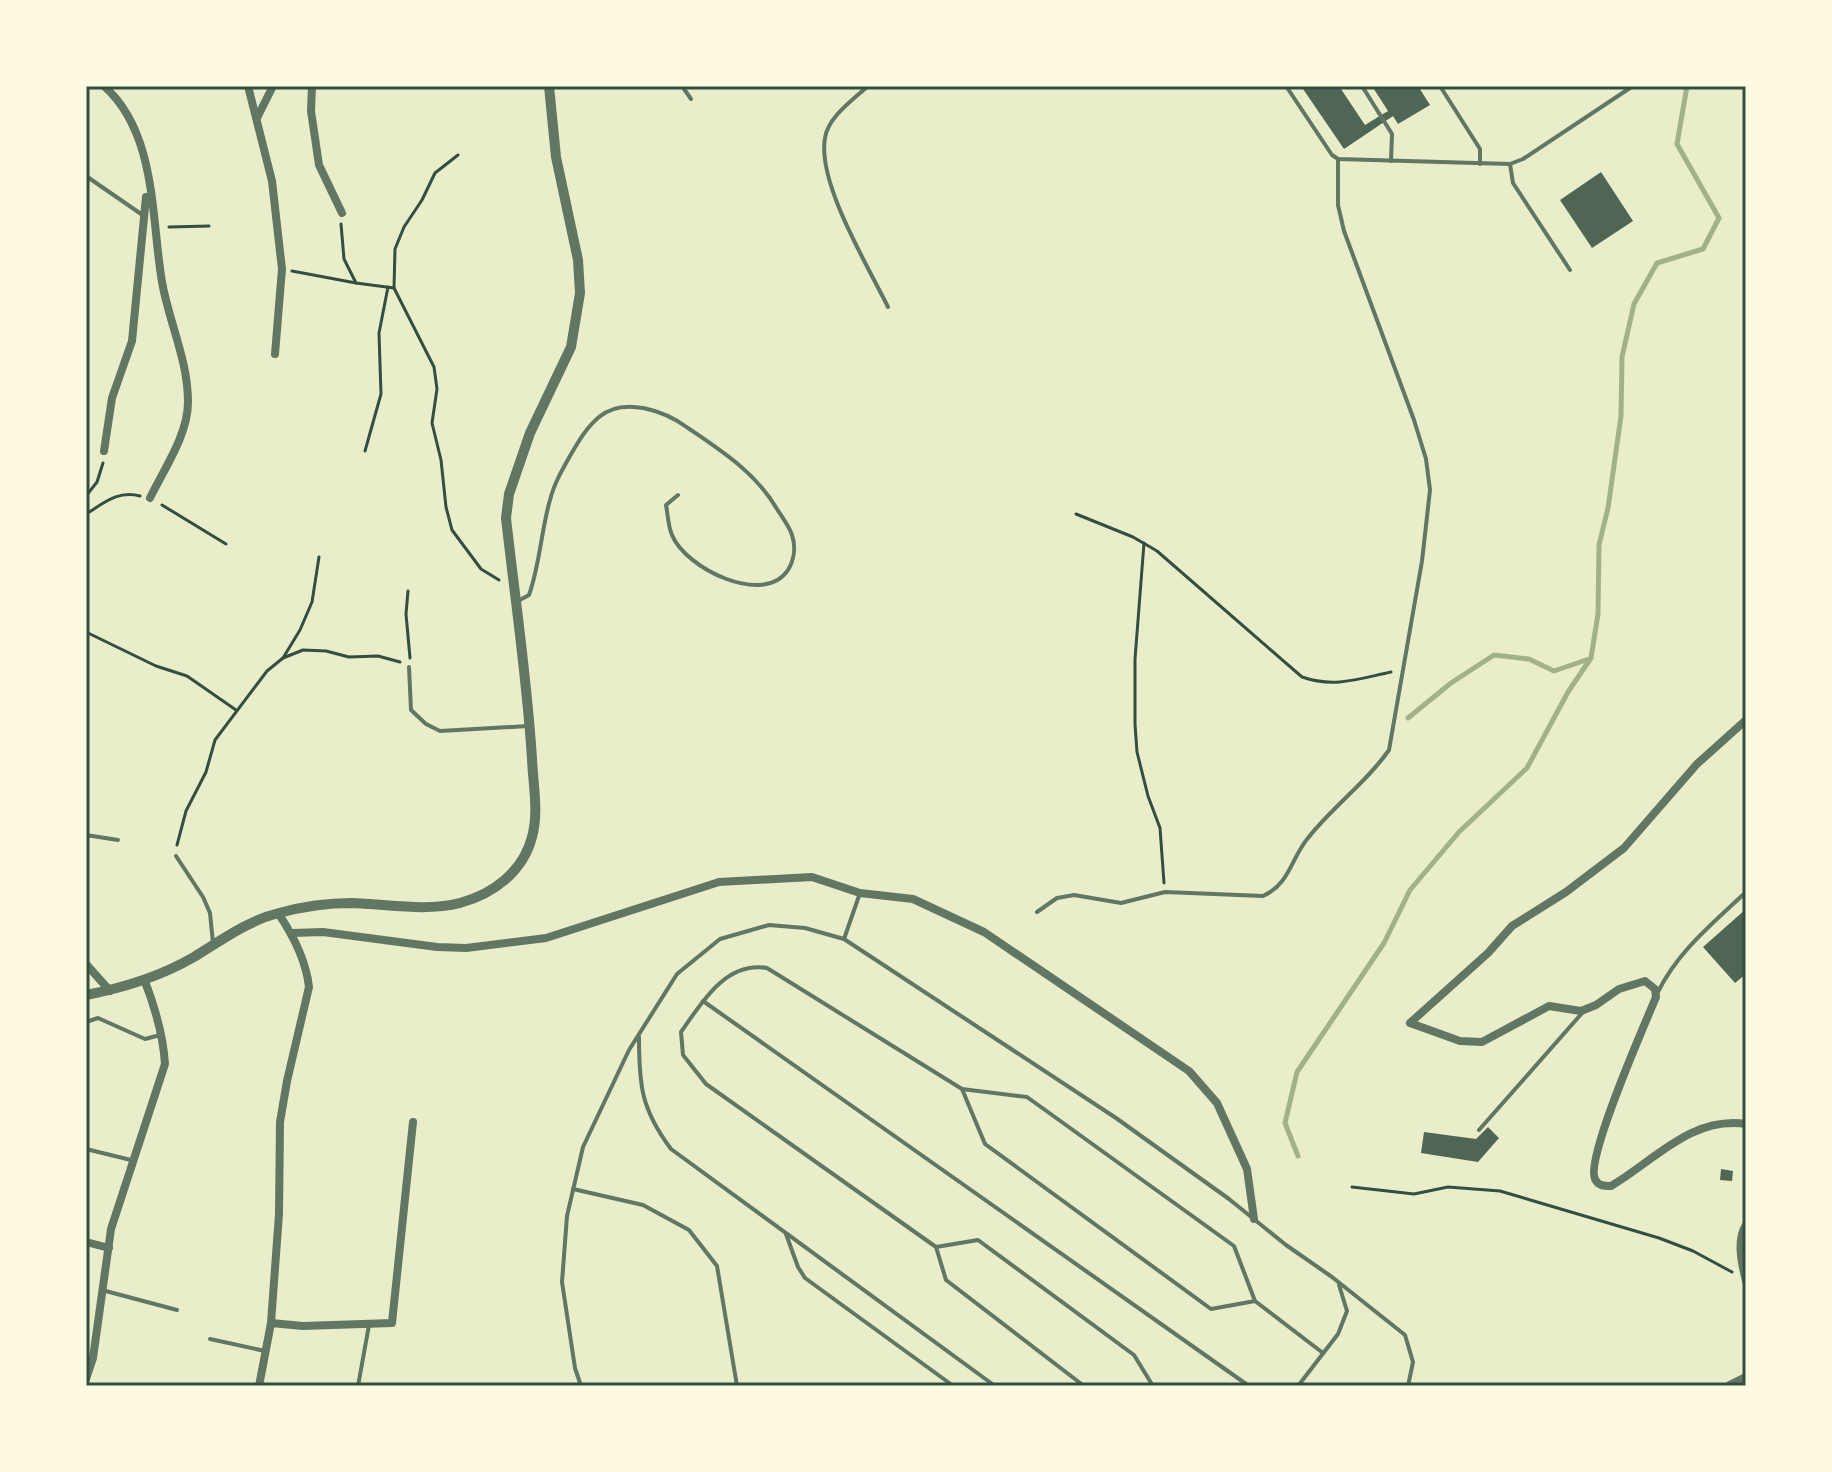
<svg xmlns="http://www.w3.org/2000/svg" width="1832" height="1472" font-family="'Nunito Sans',sans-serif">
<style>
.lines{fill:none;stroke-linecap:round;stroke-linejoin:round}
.stream{stroke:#a3b18a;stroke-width:5}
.building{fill:#4f6655}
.path{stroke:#344e41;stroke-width:3}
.service{stroke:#617663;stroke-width:4}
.minor{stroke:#617663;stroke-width:8}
.tertiary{stroke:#617663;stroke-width:10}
.neatline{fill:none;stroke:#344e41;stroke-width:3}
</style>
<rect width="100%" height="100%" fill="#e9edc9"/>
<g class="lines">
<g class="stream">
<path d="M1408,718L1451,683L1494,655L1529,659L1554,671L1589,659"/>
<path d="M1298,1156L1285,1123L1297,1072L1384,943L1410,890L1459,832L1527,768L1568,692L1591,658L1598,614L1599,545L1608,508L1621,416L1622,357L1634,304L1657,263L1703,249L1719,218L1677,144L1687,86"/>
</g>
</g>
<g class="building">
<path d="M1301,86H1339L1365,125L1388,111L1372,86H1418L1430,105L1398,124L1393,116L1344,149Z"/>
<path d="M1601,172L1633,221L1592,248L1560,200Z"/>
<path d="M1746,909V974L1735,983L1703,947Z"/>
<path d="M1488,1127L1499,1138L1478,1162L1421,1153L1424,1132L1476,1139Z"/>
<path d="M1721,1169L1733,1171L1732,1181L1720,1180Z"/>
</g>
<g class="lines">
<g class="path">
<path d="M341,224L344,259L356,283L394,288L434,367L437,389L432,423L441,460L446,507L452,530L481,569L499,580"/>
<path d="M169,227L209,226"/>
<path d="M292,271L356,283"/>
<path d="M394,288L395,249L404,227L422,200L435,173L458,155"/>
<path d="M365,451L381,394L379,333L388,287"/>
<path d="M86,496L97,482L103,463"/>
<path d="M162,505L226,544"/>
<path d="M86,514C104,503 118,490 140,496"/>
<path d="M1076,514L1133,537L1157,551L1302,677C1334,688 1358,679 1391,672"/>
<path d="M1144,543L1135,659V724L1137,752L1148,796L1160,828L1164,883"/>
<path d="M408,591L406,614L410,658"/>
<path d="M86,632L156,666L187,676L236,710"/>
<path d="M283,658L303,650L326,651L349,657L378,656L400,662"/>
<path d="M177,845L186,811L206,772L215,740L267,671L283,658L300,630L312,602L319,557"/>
<path d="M1352,1187L1414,1194L1448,1187L1500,1191L1659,1238L1693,1251L1732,1272"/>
</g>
<g class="service">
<path d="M682,86L691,99"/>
<path d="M868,86C853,100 828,117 825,138C817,183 868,266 888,307"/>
<path d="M1286,86L1332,155L1338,159L1510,164L1523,159L1633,86"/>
<path d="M1362,86L1392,134L1391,161"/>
<path d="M1440,86L1480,149V164"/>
<path d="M1510,164L1513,183L1570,270"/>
<path d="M86,176L144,216"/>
<path d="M518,601L529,595C540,564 541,531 550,500C554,484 562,470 570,456C578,442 586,428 599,417C624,396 665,411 688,428C722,451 756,473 777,509C782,517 789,526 792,535C796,547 794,560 788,570C764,607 685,568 672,535C668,526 668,515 666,505L678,495"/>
<path d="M409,667L411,710L426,724L440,731L528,726"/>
<path d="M86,835L118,840"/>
<path d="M176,856L203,897L210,913L213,943"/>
<path d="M860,893L844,939L1116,1118L1229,1199L1286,1245L1332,1277L1405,1335L1413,1362L1408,1386"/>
<path d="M1037,912L1057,898L1074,895L1121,903L1165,892L1263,896C1290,884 1291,858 1308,838C1333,806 1366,783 1389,750L1422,561L1430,490L1426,459L1414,420L1344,231L1338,205V159"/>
<path d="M1657,994C1677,952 1712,924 1746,892"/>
<path d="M703,1001L1249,1386"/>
<path d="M86,1022L98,1018L145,1039L160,1035"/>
<path d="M639,1037C639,1085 641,1109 671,1149L995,1386"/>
<path d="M962,1089L767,968C726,961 702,1002 681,1032L683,1055L706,1084L936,1247L946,1280L1084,1386"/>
<path d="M1479,1130L1583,1012"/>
<path d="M86,1149L131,1160"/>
<path d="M573,1189L643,1205L689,1230L717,1266L737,1386"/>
<path d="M786,1234L798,1267L805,1278L952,1385L967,1386"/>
<path d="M936,1247L978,1240L1134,1355L1153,1386"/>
<path d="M102,1290L177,1310"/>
<path d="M1255,1301L1211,1309L985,1144L962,1089L1027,1097L1234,1246L1255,1301L1323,1353"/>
<path d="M210,1339L265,1351"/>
<path d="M358,1386L369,1325"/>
<path d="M581,1386L575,1368L562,1282L567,1216L583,1147L629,1050L677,974L720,939L769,925L805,928L844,939"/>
<path d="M1298,1386L1338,1334L1347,1311L1339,1285"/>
</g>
<g class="minor">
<path d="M104,86C157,133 151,218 162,282C169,322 188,360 188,402C188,435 164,469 150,498"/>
<path d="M248,86L272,181L282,269L275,354"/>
<path d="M312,86L311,111L319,165L342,213"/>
<path d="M257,118L273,86"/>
<path d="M104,451L112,398L132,341L146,197"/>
<path d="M1746,720L1697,764L1624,848L1566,892L1512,926L1488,953L1410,1023L1460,1041L1482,1042L1549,1006L1581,1011L1596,1005L1619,989L1645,981L1655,989L1656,997C1645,1024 1585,1159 1595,1179C1598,1186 1604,1186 1611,1186C1654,1161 1691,1116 1746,1124"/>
<path d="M292,933L323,932L437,947L466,948L546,938L719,882L812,877L860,893L913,899L984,932L1189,1071L1217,1103L1247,1169L1254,1219"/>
<path d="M86,964L110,991"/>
<path d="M1746,1225C1736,1240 1742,1265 1746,1281"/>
<path d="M86,1242L109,1248"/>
<path d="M271,1323L303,1326L392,1323L413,1122"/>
<path d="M86,1379L93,1358L111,1229L165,1064C163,1033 155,1007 144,979"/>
<path d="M259,1386L271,1323L279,1214L280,1122L287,1081L309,987C306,960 293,935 278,913"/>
</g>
<g class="tertiary">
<path d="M86,995C123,988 161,976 194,957C220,941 249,920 279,913C301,907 329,903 351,903C388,904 424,912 460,903C493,894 523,872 532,837C539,812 533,784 532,759C527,678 515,599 506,518L509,494L530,433L571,347L580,293L578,260L556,157L549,86"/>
<path d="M1730,1386L1746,1378"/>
</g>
</g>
<rect width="1832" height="1472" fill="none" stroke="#fefae0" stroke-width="176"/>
<rect x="88" y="88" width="1656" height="1296" class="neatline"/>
</svg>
